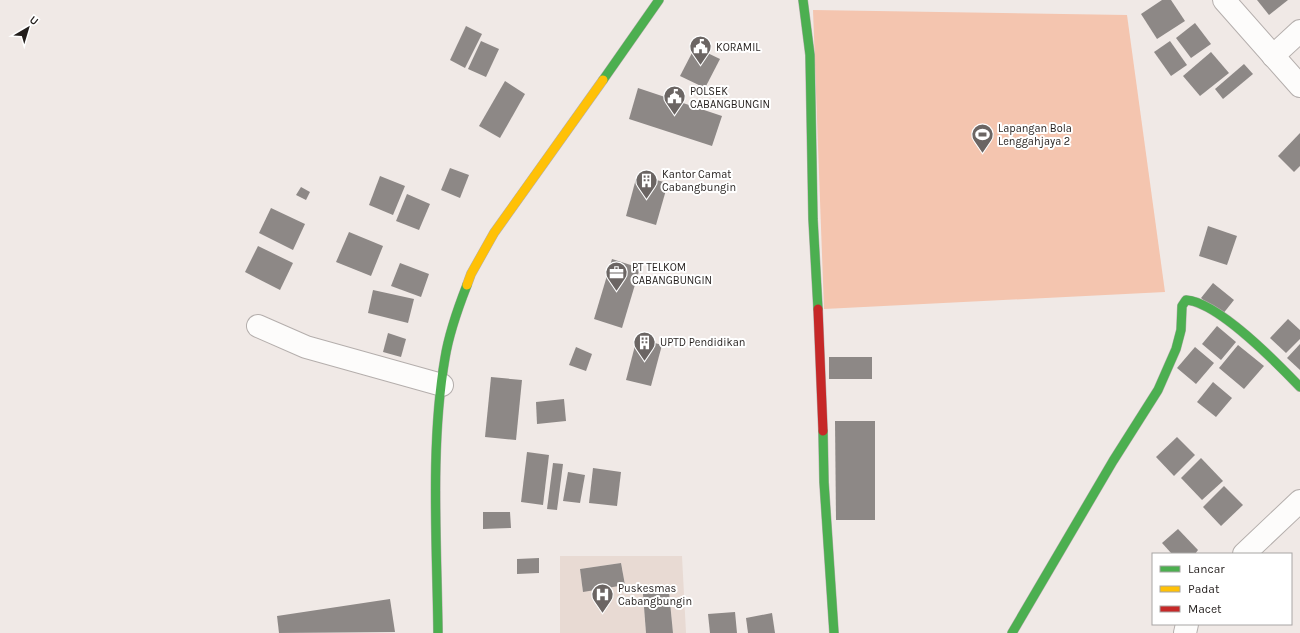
<svg xmlns="http://www.w3.org/2000/svg" width="1300" height="633" font-family="Karla,sans-serif">
<style>
.built{fill:#e8dad3;fill-rule:evenodd}
.pitch{fill:#f4c5af}
.building{fill:#8d8886}
.lines{fill:none;stroke-linecap:round;stroke-linejoin:round}
.street-casing{stroke:#b4aeac;stroke-width:24}
.fast-casing{stroke:#b4aeac;stroke-width:10}
.slow-casing{stroke:#b4aeac;stroke-width:10}
.jam-casing{stroke:#b4aeac;stroke-width:10}
.street{stroke:#fdfcfb;stroke-width:22}
.fast{stroke:#4caf50;stroke-width:9}
.slow{stroke:#ffc107;stroke-width:9}
.jam{stroke:#c62828;stroke-width:9}
.labels{text-anchor:middle;dominant-baseline:central;stroke-width:4;stroke-linejoin:round;paint-order:stroke}
.poi-label{font-size:11px;fill:#231e1c;stroke:#fff;text-anchor:start}
</style>
<rect width="100%" height="100%" fill="#f0e9e6"/>
<path class="built" d="M560,556H682L686,633H673L669,592L643,595L646,633H560ZM621,563L625,585L583,591L580,569Z"/>
<path class="pitch" d="M813,10L1127,15L1165,292L824,309Z"/>
<g class="building">
<path d="M1162,0H1171L1185,21L1157,39L1141,14Z"/>
<path d="M1257,0H1288L1269,15Z"/>
<path d="M1195,23L1211,44L1191,58L1176,38Z"/>
<path d="M466,26L482,34L465,68L450,60Z"/>
<path d="M481,41L499,49L486,77L468,69Z"/>
<path d="M1170,41L1187,65L1171,76L1154,52Z"/>
<path d="M695,47L720,59L705,88L680,76Z"/>
<path d="M1211,52L1229,73L1200,96L1183,76Z"/>
<path d="M1244,64L1253,74L1223,99L1215,89Z"/>
<path d="M505,81L525,94L500,138L479,126Z"/>
<path d="M638,88L722,116L712,146L629,119Z"/>
<path d="M1300,133V166L1294,172L1278,156Z"/>
<path d="M450,168L469,175L460,198L441,190Z"/>
<path d="M637,175L668,183L656,225L626,216Z"/>
<path d="M380,176L405,186L393,215L369,205Z"/>
<path d="M301,187L310,192L306,200L296,195Z"/>
<path d="M407,194L430,204L419,230L396,221Z"/>
<path d="M271,208L305,224L293,250L259,233Z"/>
<path d="M1208,226L1237,236L1227,265L1199,256Z"/>
<path d="M349,232L383,246L371,276L336,262Z"/>
<path d="M258,246L293,263L280,290L245,272Z"/>
<path d="M612,259L640,268L622,328L594,319Z"/>
<path d="M400,263L429,274L421,297L391,286Z"/>
<path d="M1213,283L1234,300L1222,315L1201,298Z"/>
<path d="M373,290L414,299L408,323L368,313Z"/>
<path d="M1288,319L1300,330V339L1286,353L1270,338Z"/>
<path d="M1217,326L1236,342L1221,360L1202,344Z"/>
<path d="M388,333L406,339L401,357L383,352Z"/>
<path d="M637,338L662,345L651,386L626,380Z"/>
<path d="M1300,344V370L1287,358Z"/>
<path d="M1238,345L1264,366L1244,389L1219,368Z"/>
<path d="M576,347L592,354L586,371L569,365Z"/>
<path d="M1195,347L1214,363L1196,384L1177,368Z"/>
<rect x="829" y="357" width="43" height="22"/>
<path d="M491,377L522,380L516,440L485,437Z"/>
<path d="M1213,382L1232,398L1216,417L1197,402Z"/>
<path d="M564,399L566,421L537,424L536,402Z"/>
<path d="M835,421H875V520H836Z"/>
<path d="M1177,437L1195,455L1174,476L1156,457Z"/>
<path d="M527,452L549,455L543,505L521,502Z"/>
<path d="M1201,458L1223,481L1202,500L1181,478Z"/>
<path d="M553,463L563,464L557,510L547,509Z"/>
<path d="M593,468L621,472L617,506L589,503Z"/>
<path d="M568,472L585,475L580,503L563,501Z"/>
<path d="M1224,486L1243,505L1221,526L1203,507Z"/>
<path d="M483,512H510L511,528L483,529Z"/>
<path d="M1178,529L1198,550L1195,554H1172L1162,543Z"/>
<path d="M539,558V573L517,574V559Z"/>
<path d="M621,563L625,585L583,592L580,569Z"/>
<path d="M669,592L673,633H646L643,594Z"/>
<path d="M390,599L395,632L279,633L277,616Z"/>
<path d="M735,612L737,633H710L708,614Z"/>
<path d="M772,613L775,633H748L746,618Z"/>
</g>
<g class="lines">
<defs>
<g id="street">
<path d="M1224,0L1300,86"/>
<path d="M1273,56L1300,31"/>
<path d="M258,326L306,347L442,385"/>
<path d="M1244,554L1300,501"/>
<path d="M1185,633L1187,624"/>
</g>
<g id="fast">
<path d="M803,0L810,55L813,219L818,309"/>
<path d="M603,80L659,0"/>
<path d="M823,431L824,482L834,633"/>
<path d="M438,633C437,545 430,444 445,358C449,333 458,308 467,285"/>
<path d="M1012,633L1113,461L1158,390L1176,349L1181,330L1182,306L1186,300C1218,302 1277,363 1300,387"/>
</g>
<path id="slow" d="M467,285L471,274L494,233L603,80"/>
<path id="jam" d="M818,309L823,431"/>
</defs>
<use href="#street" class="street-casing"/>
<use href="#fast" class="fast-casing"/>
<use href="#slow" class="slow-casing"/>
<use href="#jam" class="jam-casing"/>
<use href="#street" class="street"/>
<use href="#fast" class="fast"/>
<use href="#slow" class="slow"/>
<use href="#jam" class="jam"/>
</g>
<defs>
<symbol id="civic-pin" viewBox="-11 -11 22 30"><path d="M0 17L-7.5 6A9.5 9.5 0 1 1 7.5 6Z" fill="#6b6563" stroke="#fff"/><path d="M-.6-6.5H3V-4.5H.6V-3L4-1V1h2V6H-6V1h2V-1L-.6-3ZM-1.2 2.5V6h2.4V2.5Z" fill="#fff"/></symbol>
<symbol id="stadium-pin" viewBox="-11 -11 22 30"><path d="M0 17L-7.5 6A9.5 9.5 0 1 1 7.5 6Z" fill="#6b6563" stroke="#fff"/><path d="M0-5a6.5 5 0 1 0 0 10a6.5 5 0 1 0 0-10ZM-3.5-1.8h7v3.6h-7Z" fill="#fff"/></symbol>
<symbol id="building-pin" viewBox="-11 -11 22 30"><path d="M0 17L-7.5 6A9.5 9.5 0 1 1 7.5 6Z" fill="#6b6563" stroke="#fff"/><path d="M-4-6H4V6H1V3H-1V6H-4ZM-2.5-4.3h1.7v1.8h-1.7ZM.8-4.3h1.7v1.8H.8ZM-2.5-1h1.7V.8h-1.7ZM.8-1h1.7V.8H.8Z" fill="#fff"/></symbol>
<symbol id="office-pin" viewBox="-11 -11 22 30"><path d="M0 17L-7.5 6A9.5 9.5 0 1 1 7.5 6Z" fill="#6b6563" stroke="#fff"/><path d="M-6-3h4V-5.5h4V-3h4V5H-6ZM-1-4.5V-3h2v-1.5ZM-6 0V1H6V0Z" fill="#fff"/></symbol>
<symbol id="hospital-pin" viewBox="-11 -11 22 30"><path d="M0 17L-7.5 6A9.5 9.5 0 1 1 7.5 6Z" fill="#6b6563" stroke="#fff"/><path d="M-5-5h3v3.5h4V-5h3V5h-3V1.5h-4V5h-3Z" fill="#fff"/></symbol>
</defs>
<g fill-rule="evenodd">
<use href="#civic-pin" x="688" y="34" width="25" height="34"/>
<use href="#civic-pin" x="662" y="84" width="25" height="34"/>
<use href="#stadium-pin" x="970" y="122" width="25" height="34"/>
<use href="#building-pin" x="634" y="168" width="25" height="34"/>
<use href="#office-pin" x="604" y="260" width="25" height="34"/>
<use href="#building-pin" x="632" y="330" width="25" height="34"/>
<use href="#hospital-pin" x="590" y="582" width="25" height="34"/>
</g>
<g class="labels">
<g class="poi-label">
<text x="716" y="47">KORAMIL</text>
<text x="690" y="91">POLSEK<tspan x="690" dy="13">CABANGBUNGIN</tspan></text>
<text x="998" y="128">Lapangan Bola<tspan x="998" dy="13">Lenggahjaya 2</tspan></text>
<text x="662" y="174">Kantor Camat<tspan x="662" dy="13">Cabangbungin</tspan></text>
<text x="632" y="267">PT TELKOM<tspan x="632" dy="13">CABANGBUNGIN</tspan></text>
<text x="660" y="342">UPTD Pendidikan</text>
<text x="618" y="588">Puskesmas<tspan x="618" dy="13">Cabangbungin</tspan></text>
</g>
</g>
<rect x="1152" y="553" width="140" height="72" fill="#ffffff" stroke="#a7a5a4"/>
<rect x="1160" y="566" width="20" height="6" fill="#4caf50" stroke="#a7a5a4"/>
<text x="1188" y="573" font-size="12" fill="#231e1c">Lancar</text>
<rect x="1160" y="586" width="20" height="6" fill="#ffc107" stroke="#a7a5a4"/>
<text x="1188" y="593" font-size="12" fill="#231e1c">Padat</text>
<rect x="1160" y="606" width="20" height="6" fill="#c62828" stroke="#a7a5a4"/>
<text x="1188" y="613" font-size="12" fill="#231e1c">Macet</text>
<g transform="translate(28 28) rotate(38)" stroke="#ffffff" stroke-width="3" paint-order="stroke">
<path d="M0-3L7 15L0 10L-7 15Z" fill="#231e1c"/>
<text y="-6" font-size="11" font-weight="bold" text-anchor="middle" fill="#231e1c">U</text>
</g>
</svg>
